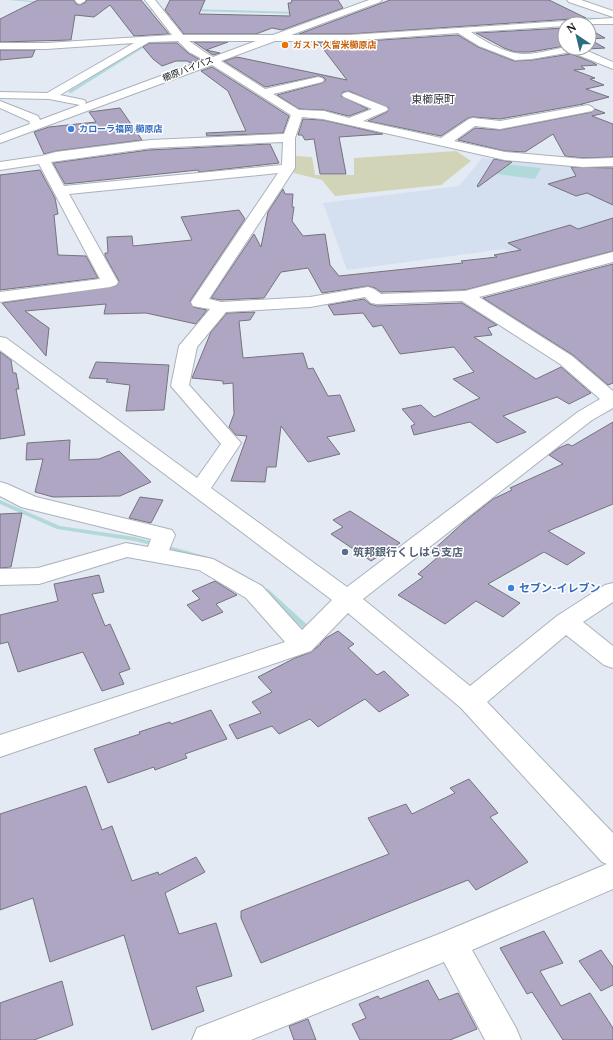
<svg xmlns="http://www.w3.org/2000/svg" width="613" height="1040" font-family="'PT Serif','Noto Sans JP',serif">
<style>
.built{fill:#d4e0ef}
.green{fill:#d2d4b7}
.water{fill:#b1d9da}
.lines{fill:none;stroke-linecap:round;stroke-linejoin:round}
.stream{fill:#b1d9da;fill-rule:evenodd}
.building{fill:#aea6c3;stroke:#75737c}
.minor-casing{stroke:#abb2ba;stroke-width:2}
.highway-casing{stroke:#abb2ba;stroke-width:2}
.minor{fill:#fff;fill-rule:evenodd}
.highway{fill:#fff;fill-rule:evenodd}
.food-dot{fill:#e8710a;stroke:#fff;stroke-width:1.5}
.shop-dot{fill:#3f7fe0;stroke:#fff;stroke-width:1.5}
.service-dot{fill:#5c6f8a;stroke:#fff;stroke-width:1.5}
.labels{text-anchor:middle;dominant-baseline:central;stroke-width:3;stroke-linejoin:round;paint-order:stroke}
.far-food-label{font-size:9px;font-weight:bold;fill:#c56008;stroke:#fff;text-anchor:start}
.far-street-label{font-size:9px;fill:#0b0d10;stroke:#fff}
.far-shop-label{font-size:9px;font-weight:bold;fill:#366cbe;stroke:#fff;text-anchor:start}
.far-quarter-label{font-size:11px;fill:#31363d;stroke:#fff}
.service-label{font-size:11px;font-weight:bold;fill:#4e5e75;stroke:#fff;text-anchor:start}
.shop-label{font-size:11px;font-weight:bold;fill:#366cbe;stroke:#fff;text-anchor:start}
</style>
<rect width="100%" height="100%" fill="#e3eaf3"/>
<path class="built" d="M482,158L584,168L613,165V251L548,270L504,249L347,270L323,203L459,186Z"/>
<path class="green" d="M456,151L471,161L441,185L335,196L322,180L294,173L293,165L295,156L312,157L315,175H354V158Z"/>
<path class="water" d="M495,163L541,168L535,179L489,173Z"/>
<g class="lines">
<g class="stream">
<path d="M8,0H21L43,2L42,3Z"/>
<path d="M68,2L90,4L91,5L90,6L69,4Z"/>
<path d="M141,9H173L174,10L142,11Z"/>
<path d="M191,9L297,12L298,13L297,14L192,11Z"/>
<path d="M573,17L600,18L601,19L600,20L574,19Z"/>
<path d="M155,28H157L162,36L71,93H69V91L159,35Z"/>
<path d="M0,500L60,526L135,537L209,557L216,561L213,563L205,559L135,541L57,529L0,504Z"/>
<path d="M264,589H268L313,630L314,632L313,634H309L264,593L263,591Z"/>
</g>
</g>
<g class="building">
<path d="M38,0H74L76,4L80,5L86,2V0H141L169,34L134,36L110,5L94,17L75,15L71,40L0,42V19Z"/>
<path d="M170,0H205L199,14L290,16L288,3H291L292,0H338L343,8L282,30L272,28L256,34H184L165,10Z"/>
<path d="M390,0H549L586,18L349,34H299Z"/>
<path d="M565,28V46L530,52H515L504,48L476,33Z"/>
<path d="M589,29L605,38L589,39L605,48L588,49L584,48H589Z"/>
<path d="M458,35L478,47L514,61L532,60L571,54L592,62L597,65L581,66L585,69L574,70L595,78L590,79L604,85L586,89L609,97L582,104H583L500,119L473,117L468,118L441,136L368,121L387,112L389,108L349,91L343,92L341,96L368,109L349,116L324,110L299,109L277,95L322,83L326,80L323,77L318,76L265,87L224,61L237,57L347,80L318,42H349Z"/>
<path d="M194,42H228L206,50L220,53L213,55Z"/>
<path d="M149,43H177L188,53L200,60L191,63L187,61H176L162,66L153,59L143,47Z"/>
<path d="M0,50H35L32,57L0,60Z"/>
<path d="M212,67L289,116L283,133L207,136L206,133L246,131L228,91L201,71Z"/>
<path d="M120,108L142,140L56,151L44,154L34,132L49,127L96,122L89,112Z"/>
<path d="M595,109L605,113L592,116L613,124V157L583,158L565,156L553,134L525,152L505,151L458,140L475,128L500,130L592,112Z"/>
<path d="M303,119L323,120L383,134L339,137L346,174H320L314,139L305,140L302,135H298Z"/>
<path d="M270,144L279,163L199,172L198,170L65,184L53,163L149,150Z"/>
<path d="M494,159L512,162L478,187L477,186Z"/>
<path d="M571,167L613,168V205L587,193L576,196L548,184L576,176Z"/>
<path d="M40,170L55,198L58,214L54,215L58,255L86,256L98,278L0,290V175Z"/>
<path d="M283,189L285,194H293L292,207H294L292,221L303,236L325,234L330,265L339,276L463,263L461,261L497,257L494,255L521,250L508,243L570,225L578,229L613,218V251L465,290L381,292L375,288L368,286L322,293L308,268L281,272L264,298L221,300L211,298L254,234L261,247L268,212Z"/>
<path d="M239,210L245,219L190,301L193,307L207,310L196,324L146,313L104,314L106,304L25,311L49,328L46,356L2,303L116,286L119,281L105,256V253H108L107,237L132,236L133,246L192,240L181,217Z"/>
<path d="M613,264V383L608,385L573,355L483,298Z"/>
<path d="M364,299L370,304L377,306L462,303L497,325L488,328L492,335L474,337L536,379L561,367L591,393L569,404L557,397L503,416L526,432L497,443L470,422L414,435L411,426L415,424L402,409L421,405L434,417L480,398L453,379L474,372L454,347L400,354L382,325L373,327L363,313L334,315L328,305Z"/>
<path d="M255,312L250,320L239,321L243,358L303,353L308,369L313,368L328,396L340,395L355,431L327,437L340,454L308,462L281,426L276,467H267L265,482L231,481L247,436L236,435L229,427L234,414L233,383L223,384V381L192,378L211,332L227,313Z"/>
<path d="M0,352L11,360L13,373H16L19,389H16L25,435L0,439Z"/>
<path d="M96,362L169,365L164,410L126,411L130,385L106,382L108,379L89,378Z"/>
<path d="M613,422V504L548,531L585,553L567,565L544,552L488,584L520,603L503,617L476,601L445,624L398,595L423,577L418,574L438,557L430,553L464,522L493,499L512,490L510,488L563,464L549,455L559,448L568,444L572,446Z"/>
<path d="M70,440L69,460L99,459L119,451L151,482L120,496L53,497L35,492L43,459L26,460L27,443Z"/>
<path d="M140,497L163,500L151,523L129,518Z"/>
<path d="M350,511L400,543L371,561L331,534L343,527L333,520Z"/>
<path d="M22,513L11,567L0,568V514Z"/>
<path d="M99,575L104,592L92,594L105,626L110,624L130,669L119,673L124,684L102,691L83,652L18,672L8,642L0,644V615L58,601L54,584Z"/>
<path d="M215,581L237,595L216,604L223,612L202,621L187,605L200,599L192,591Z"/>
<path d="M338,631L354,644L348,648L377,675L384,671L409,695L379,712L365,699L318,727L310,719L279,734L272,726L237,739L229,725L261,713L252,702L272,692L258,677L295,658L311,652L321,644H320L326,638Z"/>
<path d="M211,710L227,739L185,754L187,758L155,770L154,767L108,783L94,749L140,734L139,732L170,722L171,724Z"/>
<path d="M469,779L498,813L490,817L528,862L476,890L468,880L261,963L241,918V911L389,854L368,818L406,804L412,814L455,793L450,788Z"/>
<path d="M86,786L102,830L112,826L132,881L158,872L159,875L196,857L205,872L165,893L179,934L216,923L232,976L196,987L204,1011L152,1030L124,935L50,962L33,898L0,910V814Z"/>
<path d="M544,931L563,963L540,971L561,1006L590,993L613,1028V1040H563L532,992L527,994L500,948Z"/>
<path d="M601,950L613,967V985L601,991L579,961Z"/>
<path d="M428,980L439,1000L458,993L477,1029L450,1040H360L352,1024L366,1018L359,1004L378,996L380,999Z"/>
<path d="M62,981L73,1025L34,1040H0V1003Z"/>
<path d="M308,1019L316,1040H294L289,1026Z"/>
</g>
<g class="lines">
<defs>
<g id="minor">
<path d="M75,0H85V1L80,4L77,3Z"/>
<path d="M145,0H155L183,35H273L369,0H382L380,2L291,35H349L613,18V24H565V26L471,32C484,41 500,50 515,53C535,58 559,44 579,48C590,51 602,58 613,62V69L571,52L532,59L515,60L479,46L458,33L349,41H275L221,61L265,89L318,77L322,78L324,80L322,82L273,94L299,110L324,111L349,118L372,109L344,97L342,95L344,93L348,92L386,107L388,109L386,111L363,121L441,138L469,119L473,118L500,121L588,105L592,107L594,109L592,111L500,129L475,126L454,141L505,152L583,159L613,158V166L583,167L505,160L323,119L302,117L295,138V168L209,299L221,302L310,297L368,287L374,289L381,294L465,291L613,252V262L479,297L572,356L613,391V408L592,420L363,599L470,686L557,616L605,585L613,583V602L583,622L613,646V668L604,665L566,635L487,702L613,833V889L472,950L516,1028L521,1040H485L444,962L251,1040H192L197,1028L439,934L607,864L602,862L461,708L348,613L311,651L0,757V735L285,642L246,598L199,570L127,557L39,584L0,585V569L38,568L126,543L148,547L151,539L21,507L0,496V482L7,484L36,497L172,530L175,535L169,550L213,559L262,586L302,630L332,600L0,350V337L6,338L197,478L221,444L171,386L179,346L210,309L193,306L191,302L278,173L69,194L118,282L116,285L110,287L0,302V292L100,279L39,164L0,170V162L41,156L56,152L151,140L284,134L291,115L212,65L0,143V135L30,124L29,121L0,108V101L38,116L40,120L80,105L49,99L0,98V92L47,93L134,43L46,49H0V43H46L172,35ZM178,41L189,52L204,60L85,104L86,102L84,100L60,95L149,42ZM189,41H256L213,57L206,53ZM283,142L282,165L64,186L51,162L151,148ZM365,297L371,303L377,304L462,301L560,364L600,399L578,412L347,587L211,488L241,443L189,385L197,347L226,312L310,307Z"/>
</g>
<path id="highway" d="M567,0H581L613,11V17L569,2Z"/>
</defs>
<use href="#minor" class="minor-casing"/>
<use href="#highway" class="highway-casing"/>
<use href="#minor" class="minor"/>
<use href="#highway" class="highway"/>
</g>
<circle class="food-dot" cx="285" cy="45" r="4"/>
<g class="shop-dot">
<circle cx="71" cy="129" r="4"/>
<circle cx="511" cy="588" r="4"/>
</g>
<circle class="service-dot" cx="345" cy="552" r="4"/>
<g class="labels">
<g class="far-food-label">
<text x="293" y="45">ガスト 久留米櫛原店</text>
</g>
<g class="far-street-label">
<text transform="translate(188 69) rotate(-21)">櫛原バイパス</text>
</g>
<g class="far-shop-label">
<text x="79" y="129">カローラ福岡 櫛原店</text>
</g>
<g class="far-quarter-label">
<text x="433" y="99">東櫛原町</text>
</g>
<g class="service-label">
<text x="353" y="552">筑邦銀行くしはら支店</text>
</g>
<g class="shop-label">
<text x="519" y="588">セブン-イレブン</text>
</g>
</g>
<g transform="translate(577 36) rotate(325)"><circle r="19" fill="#ffffff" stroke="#9d9e9f"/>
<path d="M0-3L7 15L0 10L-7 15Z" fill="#2d6c81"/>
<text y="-6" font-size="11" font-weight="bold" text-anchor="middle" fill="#0b0d10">N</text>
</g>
</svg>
